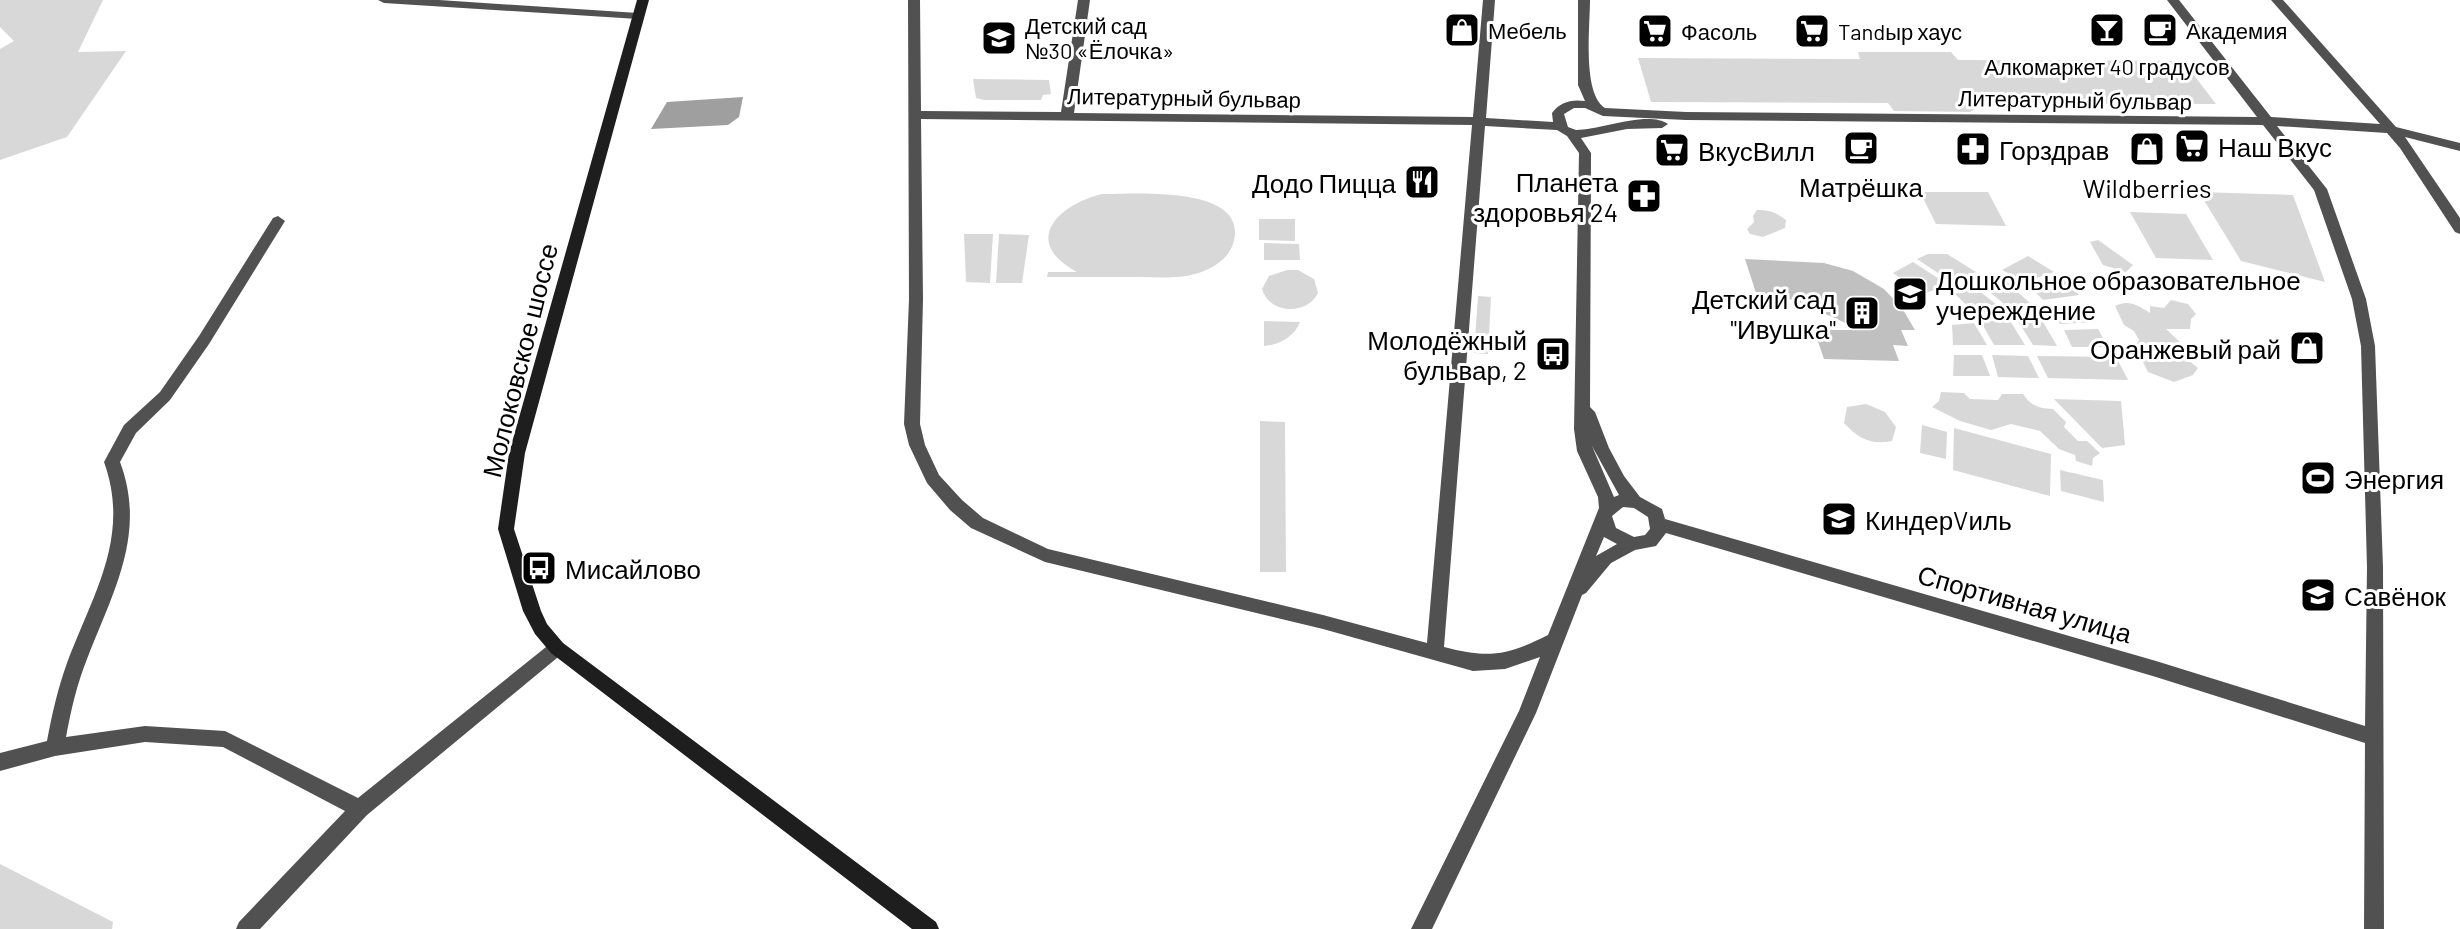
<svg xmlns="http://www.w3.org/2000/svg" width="2460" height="929" font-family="Barlow,sans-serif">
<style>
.green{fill:#d8d8d8}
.water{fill:#9f9f9f}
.building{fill:#c0c0c0}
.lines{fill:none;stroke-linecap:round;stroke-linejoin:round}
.street{fill:#515151;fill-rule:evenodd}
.secondary{fill:#1e1e1e;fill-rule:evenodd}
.labels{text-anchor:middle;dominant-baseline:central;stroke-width:6;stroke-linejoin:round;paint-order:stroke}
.far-poi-label{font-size:22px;fill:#000;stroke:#fff;text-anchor:start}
.far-street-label{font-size:22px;fill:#000;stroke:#fff}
.poi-label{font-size:26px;fill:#000;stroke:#fff;text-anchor:start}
.street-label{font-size:26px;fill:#000;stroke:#fff}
</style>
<rect width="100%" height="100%" fill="#fff"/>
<g class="green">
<path d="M0,0H103L78,52L126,51L67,137L0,160V49L14,41L0,27Z"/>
<path d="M1858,52H1951L1958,60L2183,61L2216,104L1984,103L1970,112L1894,111L1888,103L1651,102L1638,58L1860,59Z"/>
<path d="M973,79L1049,80L1051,94L1043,95L1041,100H984L976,98Z"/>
<path d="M1920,192H1988L2006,226L1936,224Z"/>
<path d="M2199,192L2293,195L2325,282L2241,261Z"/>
<path d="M1102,194C1133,194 1252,184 1233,244C1228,260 1210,270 1195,274C1178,279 1158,277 1140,277C1109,277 1078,277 1047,277L1048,272H1077C1021,242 1057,205 1102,194Z"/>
<path d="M1757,210C1770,210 1775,212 1786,220L1785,228L1763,237L1750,234L1747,229L1754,222L1753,216Z"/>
<path d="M2130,212L2186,214L2213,260L2156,258Z"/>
<path d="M1259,219H1295V241L1259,240Z"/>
<path d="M964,234H993L990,283L966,282Z"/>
<path d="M999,234L1029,235L1022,283H996Z"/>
<path d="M2098,240L2133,265L2126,272L2103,265L2090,242Z"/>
<path d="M1264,243L1299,244L1300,260H1264Z"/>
<path d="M1928,254H1947L1976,272L1953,283L1917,259Z"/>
<path d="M2028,256L2054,272L2025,282L2002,270Z"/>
<path d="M1913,262L1947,284L1924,294L1893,273Z"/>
<path d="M1287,270H1298L1314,279L1318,293C1307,316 1269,314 1262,289L1269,276Z"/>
<path d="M2062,276L2079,295L2043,300L2029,285Z"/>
<path d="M1993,277L2007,282L2031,304L2009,308L1980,284Z"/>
<path d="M1973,286L2002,309L1976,314L1955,294Z"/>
<path d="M1478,296L1491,297L1488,354L1474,353Z"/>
<path d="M2171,300L2188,304L2196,314L2191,319L2190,329H2166L2183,345L2188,360L2198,368L2193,375L2174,382L2148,372L2135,346L2139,340L2134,331L2124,325L2115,306C2128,299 2138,305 2150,313V306L2164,308Z"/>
<path d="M2085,305L2095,322L2060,324L2050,309Z"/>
<path d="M2039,315L2057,346L2033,345L2016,318Z"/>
<path d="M2009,319L2025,345H1994L1981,322Z"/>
<path d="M1264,321L1300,322C1295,336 1279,345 1264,346Z"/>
<path d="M1974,323L1987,345H1953L1952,325Z"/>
<path d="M2098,329L2108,347H2072L2064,330Z"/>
<path d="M1954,355H1982L1990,376H1953Z"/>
<path d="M1992,355L2028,356L2039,378L1998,377Z"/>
<path d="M2037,356L2116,357L2128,380L2048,378Z"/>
<path d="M1941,392L1964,393L1970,399L1998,400L2002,394H2023C2031,406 2040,409 2053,409L2066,422L2064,427L2078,441H2087L2100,453L2093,458L2092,466L2076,461L2075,455L2059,449L2040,431L2011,424L1991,430L1960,421L1932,407L1939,401Z"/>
<path d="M2054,399L2121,401L2125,445L2102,448Z"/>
<path d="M1866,404L1885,412L1896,427L1892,441C1871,445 1859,439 1844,423L1847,407Z"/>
<path d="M1260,421L1285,422L1286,572H1260Z"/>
<path d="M1922,425L1947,432L1946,459L1920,453Z"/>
<path d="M1954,428L2051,454L2050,496L1953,470Z"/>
<path d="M2060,470L2103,480L2104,502L2061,491Z"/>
<path d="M0,864L113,922L112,929H0Z"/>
</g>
<path class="water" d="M743,97L739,117L728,125L651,129L667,102Z"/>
<path class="building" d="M1745,259L1824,263L1853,271L1884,289L1902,308L1915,330H1901L1908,346L1893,345L1899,361L1824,359L1814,330H1861L1795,300L1757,296Z"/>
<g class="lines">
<g class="street">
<path d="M378,0H439L638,13L644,16L638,19L384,3Z"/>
<path d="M908,0H920L921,111L1061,112L1078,0H1090L1074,113L1473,117L1483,0H1495L1486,118L1553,122L1552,113C1560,102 1571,99 1585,101L1578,85V0H1590C1590,26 1582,94 1605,108L1686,112L2257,117L2167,0H2179L2271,117L2380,124L2271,0H2283L2396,127L2460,143V151L2405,137L2460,218V234L2455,232L2400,148L2387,133L2277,126L2327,189L2366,299L2375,346L2383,567L2384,929H2364L2365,743L2156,677L1666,533L1656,546L1635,550L1611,563L1586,593L1582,595L1536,713L1432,929H1411L1519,711L1540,657L1505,669L1473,671L1323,629L1045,562L971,528L950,510L927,483L909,445L904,424L909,299ZM1574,108H1585L1603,116L1686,120L2263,125L2314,190L2352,299L2361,346L2367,567L2365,726L2156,661L1665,519L1662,509L1640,497L1624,476L1609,448L1595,412L1590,407L1591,153L1581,138L1627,129L1662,128L1668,124C1648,110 1601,130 1576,130L1568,127L1564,114ZM921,119L1472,125L1427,643L1323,615L1048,549L983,518L962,500L939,475L925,445L920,424L923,299ZM1485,126L1557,130L1567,136L1579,153L1574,429L1577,451L1598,497L1599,508L1548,635C1508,655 1489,659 1444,647ZM1592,446L1619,495L1614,497ZM1623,507L1634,508L1648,517L1650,529L1645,535L1634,537L1616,528L1612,516ZM1604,537L1617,544L1596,556Z"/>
<path d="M278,216L285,221L209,344L170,400L136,433L120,462C147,534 113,592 87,659C77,684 71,710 66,737L145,726L225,731L358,798L551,643L557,640L563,643L566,648L563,653L367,815L260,929H236L239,922L345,811L223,747L145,742L55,756L0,771V753L47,741C52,714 58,688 67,663C93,594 131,537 104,462L124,425L160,392L199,336L273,218Z"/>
</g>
<path class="secondary" d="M637,0H649L525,453L514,529L541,611L547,624L563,643L936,922L939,929H912L551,653L535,634L523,611L498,529L509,453Z"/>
</g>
<defs>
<symbol id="shop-square" viewBox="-11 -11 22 22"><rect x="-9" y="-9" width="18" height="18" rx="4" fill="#000" stroke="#fff"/><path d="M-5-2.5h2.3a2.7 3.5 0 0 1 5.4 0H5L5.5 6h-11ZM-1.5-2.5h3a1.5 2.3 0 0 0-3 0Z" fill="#fff"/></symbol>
<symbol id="bar-square" viewBox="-11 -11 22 22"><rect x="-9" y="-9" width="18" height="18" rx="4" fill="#000" stroke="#fff"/><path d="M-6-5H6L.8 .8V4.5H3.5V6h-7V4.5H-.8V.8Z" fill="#fff"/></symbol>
<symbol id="cafe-square" viewBox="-11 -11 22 22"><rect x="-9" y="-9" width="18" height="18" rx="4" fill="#000" stroke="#fff"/><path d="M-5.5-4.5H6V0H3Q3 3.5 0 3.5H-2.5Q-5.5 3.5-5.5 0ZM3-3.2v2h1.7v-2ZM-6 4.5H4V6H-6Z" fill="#fff"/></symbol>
<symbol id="supermarket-square" viewBox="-11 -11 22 22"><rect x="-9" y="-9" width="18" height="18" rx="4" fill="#000" stroke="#fff"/><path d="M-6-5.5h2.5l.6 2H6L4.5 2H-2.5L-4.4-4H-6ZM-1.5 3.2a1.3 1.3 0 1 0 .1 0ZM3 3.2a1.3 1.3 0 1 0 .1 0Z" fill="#fff"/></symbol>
<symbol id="school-square" viewBox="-11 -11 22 22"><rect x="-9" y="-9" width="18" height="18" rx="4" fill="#000" stroke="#fff"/><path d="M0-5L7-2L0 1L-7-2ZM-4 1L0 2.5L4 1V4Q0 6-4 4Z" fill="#fff"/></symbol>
<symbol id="pharmacy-square" viewBox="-11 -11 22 22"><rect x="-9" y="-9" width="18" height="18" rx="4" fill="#000" stroke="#fff"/><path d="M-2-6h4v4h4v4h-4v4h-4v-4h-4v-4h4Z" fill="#fff"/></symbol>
<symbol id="restaurant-square" viewBox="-11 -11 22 22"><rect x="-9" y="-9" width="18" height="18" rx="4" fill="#000" stroke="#fff"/><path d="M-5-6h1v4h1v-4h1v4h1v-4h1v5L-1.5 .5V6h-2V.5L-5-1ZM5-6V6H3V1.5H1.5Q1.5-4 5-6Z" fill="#fff"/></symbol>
<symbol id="building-square" viewBox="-11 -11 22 22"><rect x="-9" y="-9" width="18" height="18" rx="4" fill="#000" stroke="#fff"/><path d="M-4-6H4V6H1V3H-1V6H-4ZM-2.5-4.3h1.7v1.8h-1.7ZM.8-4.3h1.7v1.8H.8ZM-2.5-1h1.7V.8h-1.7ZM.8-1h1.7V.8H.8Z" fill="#fff"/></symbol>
<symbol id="bus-square" viewBox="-11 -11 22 22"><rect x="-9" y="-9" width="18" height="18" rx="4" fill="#000" stroke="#fff"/><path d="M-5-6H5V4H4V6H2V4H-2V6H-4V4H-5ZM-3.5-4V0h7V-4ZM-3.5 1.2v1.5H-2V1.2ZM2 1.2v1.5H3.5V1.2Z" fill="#fff"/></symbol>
<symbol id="stadium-square" viewBox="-11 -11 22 22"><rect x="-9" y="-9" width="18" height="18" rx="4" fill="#000" stroke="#fff"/><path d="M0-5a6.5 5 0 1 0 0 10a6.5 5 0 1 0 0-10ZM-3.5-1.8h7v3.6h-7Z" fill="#fff"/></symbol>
</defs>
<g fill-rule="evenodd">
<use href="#shop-square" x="1442" y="10" width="40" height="40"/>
<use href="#bar-square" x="2087" y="10" width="40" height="40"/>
<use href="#cafe-square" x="2140" y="10" width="40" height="40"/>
<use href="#supermarket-square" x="1635" y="11" width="40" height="40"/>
<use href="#supermarket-square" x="1792" y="11" width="40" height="40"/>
<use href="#school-square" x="979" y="18" width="40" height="40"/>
<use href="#supermarket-square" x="2172" y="126" width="40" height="40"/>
<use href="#cafe-square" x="1841" y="128" width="40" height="40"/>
<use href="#pharmacy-square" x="1953" y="129" width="40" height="40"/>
<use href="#shop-square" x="2127" y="129" width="40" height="40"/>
<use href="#supermarket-square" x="1652" y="130" width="40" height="40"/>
<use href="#restaurant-square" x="1402" y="162" width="40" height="40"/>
<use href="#pharmacy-square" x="1624" y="176" width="40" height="40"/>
<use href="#school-square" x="1890" y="274" width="40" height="40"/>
<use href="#building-square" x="1842" y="293" width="40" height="40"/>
<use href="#shop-square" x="2287" y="328" width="40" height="40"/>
<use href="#bus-square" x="1533" y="334" width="40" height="40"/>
<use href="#stadium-square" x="2298" y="458" width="40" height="40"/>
<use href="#school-square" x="1819" y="499" width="40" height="40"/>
<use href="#bus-square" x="519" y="548" width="40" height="40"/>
<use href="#school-square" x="2298" y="575" width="40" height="40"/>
</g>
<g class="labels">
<g class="far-poi-label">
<text x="1025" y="25">Детский сад<tspan x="1025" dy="25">№30 «Ёлочка»</tspan></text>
<text x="1488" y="30">Мебель</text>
<text x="2186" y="30">Академия</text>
<text x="1681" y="31">Фасоль</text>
<text x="1838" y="31">Tandыр хаус</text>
<text x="2107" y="66" text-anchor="middle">Алкомаркет 40 градусов</text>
</g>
<g class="far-street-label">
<text transform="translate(1184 97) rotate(1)">Литературный бульвар</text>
<text transform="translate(2075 99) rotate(1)">Литературный бульвар</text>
</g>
<g class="poi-label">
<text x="2218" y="146">Наш Вкус</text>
<text x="1999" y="149">Горздрав</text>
<text x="1698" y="150">ВкусВилл</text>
<text x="1618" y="181" text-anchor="end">Планета<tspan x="1618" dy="30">здоровья 24</tspan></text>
<text x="1396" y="182" text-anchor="end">Додо Пицца</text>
<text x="1861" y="186" text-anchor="middle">Матрёшка</text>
<text x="2147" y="187" text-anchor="middle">Wildberries</text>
<text x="1936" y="279">Дошкольное образовательное<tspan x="1936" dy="30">учереждение</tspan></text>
<text x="1836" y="298" text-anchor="end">Детский сад<tspan x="1836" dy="30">"Ивушка"</tspan></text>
<text x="1527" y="339" text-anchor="end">Молодёжный<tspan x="1527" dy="30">бульвар, 2</tspan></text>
<text x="2281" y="348" text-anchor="end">Оранжевый рай</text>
<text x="2344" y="478">Энергия</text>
<text x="1865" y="519">КиндерVиль</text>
<text x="565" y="568">Мисайлово</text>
<text x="2344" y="595">Савёнок</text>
</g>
<g class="street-label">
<text transform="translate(519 360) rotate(-76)">Молоковское шоссе</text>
<text transform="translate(2025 603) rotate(16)">Спортивная улица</text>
</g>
</g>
</svg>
